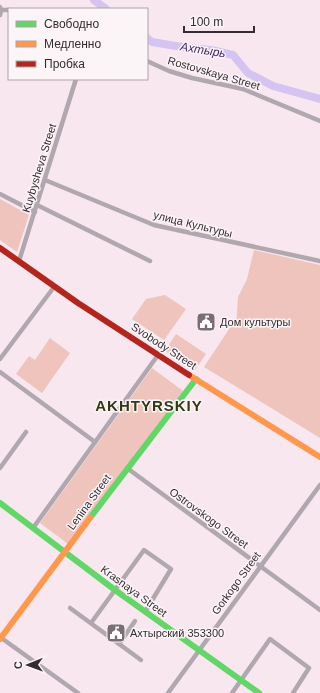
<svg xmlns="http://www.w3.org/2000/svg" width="320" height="693" font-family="Arial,sans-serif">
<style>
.green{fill:#efc4bc}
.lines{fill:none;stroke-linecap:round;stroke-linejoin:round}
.river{stroke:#d5c4f2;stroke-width:8}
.street{stroke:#b1a7af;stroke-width:4.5}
.fast{stroke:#63d668;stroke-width:6}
.slow{stroke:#ff974d;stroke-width:6}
.jam{stroke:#b3261e;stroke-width:6}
.labels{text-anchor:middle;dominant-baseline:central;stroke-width:3;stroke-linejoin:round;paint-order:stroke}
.street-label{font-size:11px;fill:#362b30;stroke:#fcf5f8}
.poi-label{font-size:11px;fill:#362b30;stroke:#fcf5f8;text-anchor:start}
.water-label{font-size:12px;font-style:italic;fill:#3f246c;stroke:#fcf5f8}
.district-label{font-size:15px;font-weight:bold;letter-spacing:1px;fill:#333911;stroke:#fcf5f8}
</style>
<rect width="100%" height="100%" fill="#f8e7ef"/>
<g class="green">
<path d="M0,199L29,215L17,252L0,240Z"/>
<path d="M254,250L320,265V438L204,367L231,326L236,327L238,297L247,279Z"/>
<path d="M165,295L186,309L164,340L132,319L146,299Z"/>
<path d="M176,334L206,354L195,370L165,351Z"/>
<path d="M50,338L70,353L42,393L16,374L29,356L35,360Z"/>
<path d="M152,368L183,391L68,544L40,523Z"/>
</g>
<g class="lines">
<g class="river">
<path d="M94,0L106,9"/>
<path d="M147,38L152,42L188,48L211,50L233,55L248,73L273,86L320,99"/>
</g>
<g class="street">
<path d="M0,7L1,10L0,15"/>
<path d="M1,10H9"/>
<path d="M147,61L169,71L192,78L243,89L320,121"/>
<path d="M45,180L154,225L320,261"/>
<path d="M0,194L35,212"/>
<path d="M37,205L150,261"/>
<path d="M19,261L76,79"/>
<path d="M0,359L54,287"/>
<path d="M0,372L95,442"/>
<path d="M0,468L26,432"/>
<path d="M127,468L320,610"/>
<path d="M33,528L158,355"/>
<path d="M70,608L141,660"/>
<path d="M91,623L144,550L171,569L145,612"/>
<path d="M0,637L78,693"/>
<path d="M119,644L135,621"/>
<path d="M168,693L320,485"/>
<path d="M232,693L270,639L309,668L293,693"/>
</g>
<g class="fast">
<path d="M0,503L115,590L259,693"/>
<path d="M90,518L196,379"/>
</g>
<g class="slow">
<path d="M189,375L320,457"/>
<path d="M0,639L90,518"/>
</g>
<path class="jam" d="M0,248L78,303L189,375"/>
</g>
<defs>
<symbol id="civic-square" viewBox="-11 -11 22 22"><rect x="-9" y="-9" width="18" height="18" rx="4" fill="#7a6d73" stroke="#fcf5f8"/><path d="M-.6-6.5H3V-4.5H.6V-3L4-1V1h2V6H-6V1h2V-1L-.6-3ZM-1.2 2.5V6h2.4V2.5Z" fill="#fff"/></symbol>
</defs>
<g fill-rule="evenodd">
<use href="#civic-square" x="195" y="311" width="22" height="22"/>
<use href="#civic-square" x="105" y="622" width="22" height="22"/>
</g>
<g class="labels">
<g class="street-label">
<text transform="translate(214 73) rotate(16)">Rostovskaya Street</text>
<text transform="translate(39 168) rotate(-73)">Kuybysheva Street</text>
<text transform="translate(193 224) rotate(14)">улица Культуры</text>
<text transform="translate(164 346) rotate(33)">Svobody Street</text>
<text transform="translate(89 502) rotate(-54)">Lenina Street</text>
<text transform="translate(209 518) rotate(36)">Ostrovskogo Street</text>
<text transform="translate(236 583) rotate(-54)">Gorkogo Street</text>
<text transform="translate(134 591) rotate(36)">Krasnaya Street</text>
</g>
<g class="poi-label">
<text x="220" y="322">Дом культуры</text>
<text x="130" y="633">Ахтырский 353300</text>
</g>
<g class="water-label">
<text transform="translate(203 50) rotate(9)">Ахтырь</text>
</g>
<g class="district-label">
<text x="149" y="405">AKHTYRSKIY</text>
</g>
</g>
<rect x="8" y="8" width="140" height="72" fill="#fcf5f8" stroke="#ada4a8"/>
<rect x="16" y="21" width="20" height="6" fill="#63d668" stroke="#ada4a8"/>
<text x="44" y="28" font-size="12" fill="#362b30">Свободно</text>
<rect x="16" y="41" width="20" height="6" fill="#ff974d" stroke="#ada4a8"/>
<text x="44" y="48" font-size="12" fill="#362b30">Медленно</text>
<rect x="16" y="61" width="20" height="6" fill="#b3261e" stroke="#ada4a8"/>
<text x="44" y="68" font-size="12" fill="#362b30">Пробка</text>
<g transform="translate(28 665) rotate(269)" stroke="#fcf5f8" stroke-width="3" paint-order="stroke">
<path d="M0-3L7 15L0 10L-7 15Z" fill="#362b30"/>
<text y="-6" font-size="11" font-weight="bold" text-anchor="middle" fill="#362b30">С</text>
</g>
<path d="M184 26v6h70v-6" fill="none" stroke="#362b30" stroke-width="2"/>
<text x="190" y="26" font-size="12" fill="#362b30" stroke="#fcf5f8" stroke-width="3" paint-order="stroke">100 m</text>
</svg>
